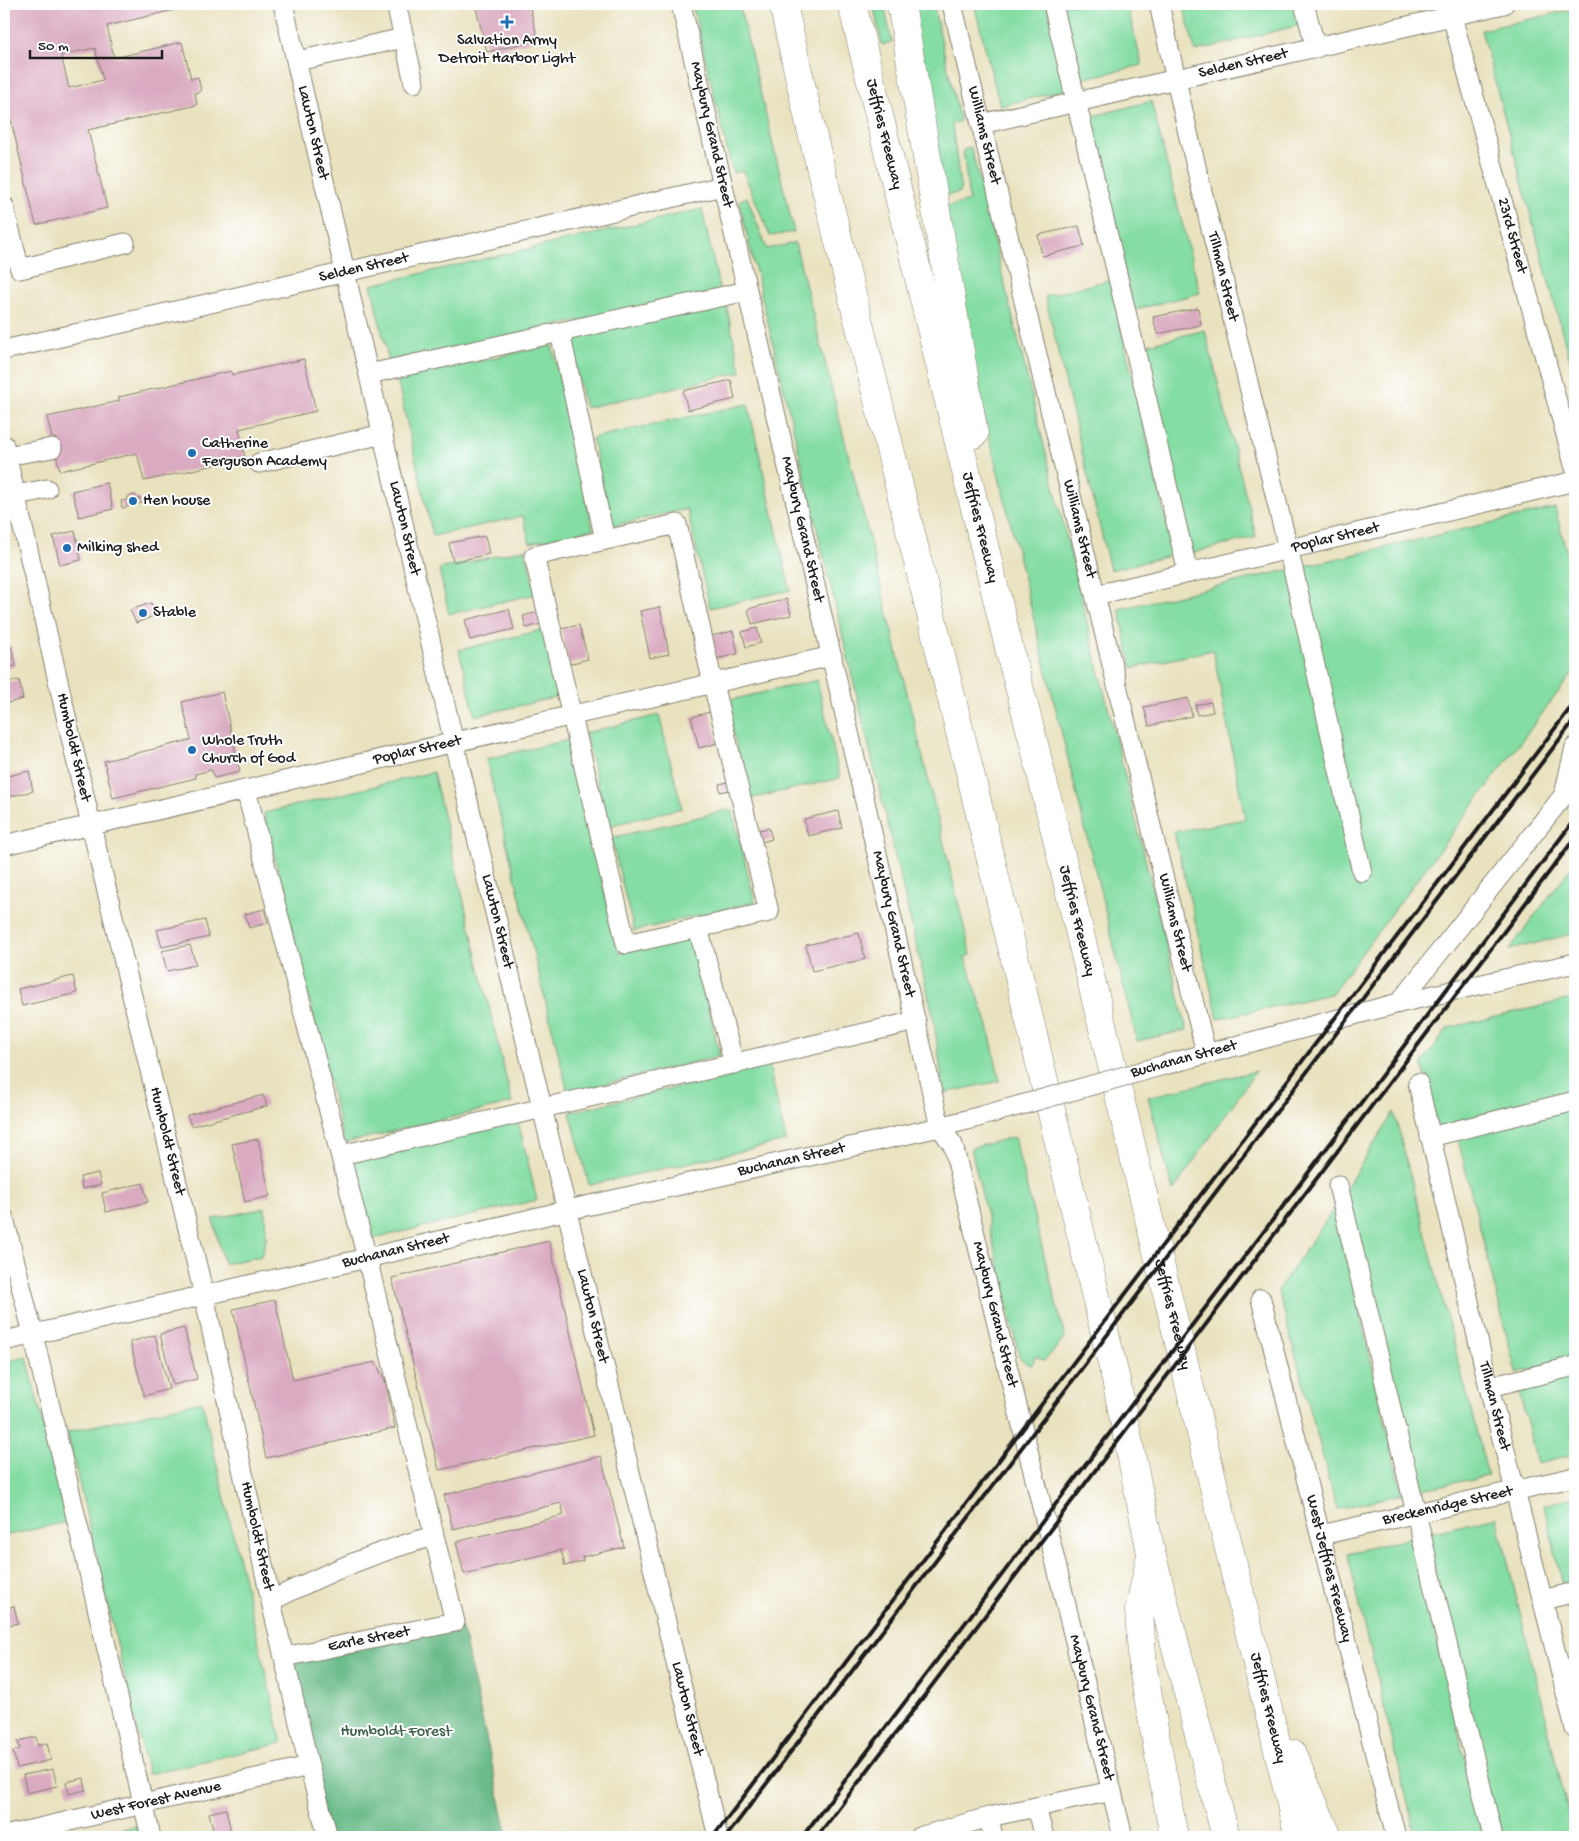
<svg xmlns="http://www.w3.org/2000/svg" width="1579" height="1841" font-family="'Gochi Hand',sans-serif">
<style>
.green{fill:#84dda3;stroke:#507c60}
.forest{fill:#6bbc89;stroke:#446c52}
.building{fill:#daaac1;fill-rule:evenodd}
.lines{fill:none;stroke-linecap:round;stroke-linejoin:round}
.minor-casing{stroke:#827f6e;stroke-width:21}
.highway-casing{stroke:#827f6e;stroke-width:29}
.minor{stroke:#fff;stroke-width:19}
.highway{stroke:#fff;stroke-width:28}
.rail{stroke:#1c1c1c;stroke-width:4}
.minor-bridge-casing{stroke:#827f6e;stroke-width:21;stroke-linecap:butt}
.minor-bridge{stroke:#fff;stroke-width:19}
.poi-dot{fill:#1f6fb2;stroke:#fff;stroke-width:2}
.labels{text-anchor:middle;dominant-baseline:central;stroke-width:4;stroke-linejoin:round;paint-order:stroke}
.poi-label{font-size:16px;fill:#1c1c1c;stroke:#fff;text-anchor:start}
.street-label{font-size:16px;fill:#1c1c1c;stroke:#fff}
.park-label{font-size:16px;fill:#40604b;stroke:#fff}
</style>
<rect width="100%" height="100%" fill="#fff"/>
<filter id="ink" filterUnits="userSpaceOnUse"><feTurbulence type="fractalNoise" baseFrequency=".02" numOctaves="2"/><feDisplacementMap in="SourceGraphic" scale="10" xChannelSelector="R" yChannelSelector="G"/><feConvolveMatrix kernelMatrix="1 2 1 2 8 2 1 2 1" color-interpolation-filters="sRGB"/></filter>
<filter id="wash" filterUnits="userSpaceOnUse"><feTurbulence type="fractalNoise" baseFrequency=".0096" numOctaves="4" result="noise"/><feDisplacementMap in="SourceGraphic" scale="20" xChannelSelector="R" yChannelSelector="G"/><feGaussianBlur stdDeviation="1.12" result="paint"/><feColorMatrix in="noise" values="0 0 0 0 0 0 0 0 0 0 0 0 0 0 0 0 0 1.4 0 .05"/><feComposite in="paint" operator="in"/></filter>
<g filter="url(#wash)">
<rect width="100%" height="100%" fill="#e9e2bf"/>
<g class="green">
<path d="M692,4H739L794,232L770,236L743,171L733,173Z"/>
<path d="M873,4H884L892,42L882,45Z"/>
<path d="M908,4H933L960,121L952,124L961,192L941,197Z"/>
<path d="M974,4H1047L1068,89L1000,106Z"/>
<path d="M1060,4H1127L1142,65L1078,80Z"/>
<path d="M1183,4H1298L1304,24L1195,51Z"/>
<path d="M1575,9V380L1481,30Z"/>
<path d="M1151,101L1200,293L1134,310L1086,118Z"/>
<path d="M971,147L1187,1030L1137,1041L979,395L943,208L969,201L963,150Z"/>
<path d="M747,197L767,249L795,243L871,545L971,955L965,957L988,1026L1000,1081L944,1093L933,1015L739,201Z"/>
<path d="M702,209L720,291L389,361L371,285Z"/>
<path d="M1110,280L1174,555L1110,570L1045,296Z"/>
<path d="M725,300L741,372L585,408L568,335Z"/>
<path d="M1205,330L1256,537L1192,553L1141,346Z"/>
<path d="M552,345L593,529L530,543L523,516L433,536L397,379Z"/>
<path d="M748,404L790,590L710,608L687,509L612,526L592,438Z"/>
<path d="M1555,508L1575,584V670L1331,994L1218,1019L1174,832L1245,819L1213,650L1132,668L1119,609Z"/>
<path d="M525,549L536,594L449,614L439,569Z"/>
<path d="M546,629L562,696L475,716L459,650Z"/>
<path d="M817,680L840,778L749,799L726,701Z"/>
<path d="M659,715L682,808L608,826L585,733Z"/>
<path d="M568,740L619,953L691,936L720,1056L568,1093L486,759Z"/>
<path d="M433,772L512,1103L344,1143L264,813Z"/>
<path d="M732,809L755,902L634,931L611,838Z"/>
<path d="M1575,862V933L1509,950Z"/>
<path d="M1575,998V1098L1439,1132L1422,1063L1448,1028Z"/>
<path d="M769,1066L786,1141L589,1185L570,1112Z"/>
<path d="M1256,1071L1173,1191L1148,1097Z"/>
<path d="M1575,1107V1359L1516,1373L1457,1135Z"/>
<path d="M1394,1112L1488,1476L1418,1490L1344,1191Z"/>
<path d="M518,1121L537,1200L368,1240L349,1161Z"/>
<path d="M1014,1137L1065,1338L1044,1361L1036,1356L1031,1366L1020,1359L971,1148Z"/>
<path d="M1335,1207L1402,1494L1337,1509L1278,1290Z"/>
<path d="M265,1208L266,1240L261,1256L224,1264L213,1219Z"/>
<path d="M27,1357L66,1522L4,1536V1362Z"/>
<path d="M1575,1374V1454L1537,1463L1518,1387Z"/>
<path d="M202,1401L282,1743L148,1774L67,1432Z"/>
<path d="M1575,1497V1588L1564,1590L1544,1505Z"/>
<path d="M1497,1517L1574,1837H1498L1426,1534Z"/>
<path d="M1411,1538L1484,1837H1416L1347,1553Z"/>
<path d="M136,1826L139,1837H88Z"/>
</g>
<path class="forest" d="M462,1628L508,1837H329L292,1664Z"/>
<g id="blocks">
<g class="building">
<path d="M4,4H173L174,10L107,26L114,58L182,42L191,79L198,77L201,91L195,93L197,105L88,130L107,208L36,225L4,91ZM95,48L103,80L69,88L61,55Z"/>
<path d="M475,4H529L538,40L487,52Z"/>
<path d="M1079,226L1084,246L1042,256L1038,235Z"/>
<path d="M1198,308L1201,325L1157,334L1153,317Z"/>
<path d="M304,359L316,411L239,429L245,458L144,481L137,453L60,471L47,417L119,401V397L231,371L232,375Z"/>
<path d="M731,380L735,399L688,410L683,391Z"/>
<path d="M107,483L113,509L79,517L72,491Z"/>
<path d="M135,495L136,499L140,498L142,503L122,508L121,501L128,500L127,496Z"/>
<path d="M75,531L81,560L60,565L53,536Z"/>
<path d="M485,536L489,554L453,562L449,543Z"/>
<path d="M787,599L791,615L752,624L748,609Z"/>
<path d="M151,603L156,615L136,623L130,610Z"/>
<path d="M660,607L669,654L650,658L640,611Z"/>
<path d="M509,609L514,629L470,640L465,620Z"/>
<path d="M538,612L541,624L526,628L523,616Z"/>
<path d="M579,625L588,659L569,664L561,629Z"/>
<path d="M757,628L761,643L746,647L742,632Z"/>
<path d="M733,631L738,654L716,659L711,636Z"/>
<path d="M11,646L16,666L4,669V648Z"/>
<path d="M19,680L23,699L4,704V683Z"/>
<path d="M222,692L240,772L214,778L212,770L195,774L196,778L113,798L104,761L191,740L182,702Z"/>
<path d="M1188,698L1192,716L1149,726L1144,707Z"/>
<path d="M1211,702L1213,712L1197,715L1195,705Z"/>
<path d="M710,712L718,743L699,748L691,717Z"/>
<path d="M29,771L33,791L4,798V777Z"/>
<path d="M728,782L730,790L720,792L719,784Z"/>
<path d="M838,811L842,828L808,836L804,819Z"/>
<path d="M769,828L772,839L762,842L759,830Z"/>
<path d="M264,909L268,923L249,928L245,914Z"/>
<path d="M205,920L209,937L162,947L157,930Z"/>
<path d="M859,933L865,959L812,971L806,945Z"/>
<path d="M190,945L196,965L167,971L162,951Z"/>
<path d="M73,976L77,993L22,1006L18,989Z"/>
<path d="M263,1095L267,1106L191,1126L187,1115Z"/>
<path d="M258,1139L270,1196L245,1202L232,1144Z"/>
<path d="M98,1173L101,1185L82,1189L80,1177Z"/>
<path d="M143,1183L148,1202L106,1212L102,1193Z"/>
<path d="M549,1241L594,1435L439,1470L392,1278Z"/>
<path d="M275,1300L293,1380L375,1362L385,1380L395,1428L266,1458L233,1309Z"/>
<path d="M184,1328L197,1379L173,1385L160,1334Z"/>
<path d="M155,1335L169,1389L144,1396L130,1342Z"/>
<path d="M601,1456L624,1547L582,1557L583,1561L565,1566L561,1550L464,1574L456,1542L564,1515L561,1503L453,1529L444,1495Z"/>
<path d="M4,1602L6,1608L14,1606L18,1623L4,1626Z"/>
<path d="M36,1737L38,1746L47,1743L51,1760L17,1768L13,1751L20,1749L18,1741Z"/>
<path d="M53,1769L57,1786L27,1793L23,1775Z"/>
<path d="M84,1778L86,1790L69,1794L66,1782Z"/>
<path d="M226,1809L232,1837H215L209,1813Z"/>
</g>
</g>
</g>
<g filter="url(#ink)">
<use href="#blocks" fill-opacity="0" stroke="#827f6e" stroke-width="1"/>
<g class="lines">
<defs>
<g id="minor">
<path id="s1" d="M283,4L454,743L718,1837"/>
<path d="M396,4L404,38"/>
<path id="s2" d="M681,4L940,1127L953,1145L1123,1837"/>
<path id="s3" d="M952,4L1206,1053"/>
<path d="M1053,4L1188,573"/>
<path id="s4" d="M1159,4L1188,133L1293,569L1362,872"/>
<path d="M1304,4L1316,48"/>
<path id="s5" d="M1449,5L1575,468"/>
<path d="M297,61L404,38L414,83"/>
<path id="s6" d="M981,124L1504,4"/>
<path d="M4,206L15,251L4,254"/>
<path d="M15,251L20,269L125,243"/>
<path d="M560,332L605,540"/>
<path id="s7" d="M4,350L723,186"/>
<path d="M369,374L747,291"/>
<path id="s8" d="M4,445L91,825L204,1295L271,1601L309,1766L328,1837"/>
<path d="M6,456L52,448"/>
<path d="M259,463L383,434"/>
<path d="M16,495L47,489"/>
<path d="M677,524L713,684L769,912L626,944L534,556Z"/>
<path id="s9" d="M1096,595L1575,481"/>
<path d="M246,790L367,1258L455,1622L284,1657"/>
<path id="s10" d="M4,845L832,656"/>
<path d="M698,928L734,1064"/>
<path d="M1399,1003L1564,795L1575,747"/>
<path d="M1164,1065L1399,1003L1575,963"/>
<path id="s11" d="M1418,1083L1489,1387L1575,1729"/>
<path d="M1430,1137L1575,1101"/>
<path d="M341,1155L916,1021"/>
<path d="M1338,1185L1493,1837"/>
<path d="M4,1218L33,1334L151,1837"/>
<path id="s12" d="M1261,1299L1396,1837"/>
<path id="s13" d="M4,1341L367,1258L568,1210L940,1127L978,1117"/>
<path d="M1489,1387L1575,1366"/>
<path id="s14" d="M1321,1535L1575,1477"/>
<path d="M1543,1600L1575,1592"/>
<path d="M271,1601C323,1574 377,1551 434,1536"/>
<path d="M989,1817L1036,1807"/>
<path id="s15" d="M4,1836L309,1766"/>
<path d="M919,1837L989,1817L993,1837"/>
<path d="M1044,1837L1036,1807L1112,1791"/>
</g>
<g id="highway">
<path d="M783,4L811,129L973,785L1116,1380L1151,1553L1226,1837"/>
<path id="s16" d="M852,4L1012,660L1031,732L1299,1837"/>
<path d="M901,4L974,434"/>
<path d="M1150,1559L1139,1611L1143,1669L1174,1837"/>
<path d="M1292,1754L1328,1837"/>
</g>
</defs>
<use href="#minor" class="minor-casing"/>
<use href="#highway" class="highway-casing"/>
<use href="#minor" class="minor"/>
<use href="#highway" class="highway"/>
<g class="rail">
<path d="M713,1837L1575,702"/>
<path d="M726,1837L1575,719"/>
<path d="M802,1837L1212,1299L1262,1234L1575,819"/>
<path d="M817,1837L1575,838"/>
</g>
<defs>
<path id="minor-bridge" d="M978,1117L1164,1065"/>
</defs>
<use href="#minor-bridge" class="minor-bridge-casing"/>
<use href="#minor-bridge" class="minor-bridge"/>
</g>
</g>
<g class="poi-dot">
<path d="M504.5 14.5h5v5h5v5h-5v5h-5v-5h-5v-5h5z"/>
<circle cx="192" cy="453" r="5"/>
<circle cx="133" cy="501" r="5"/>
<circle cx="67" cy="548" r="5"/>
<circle cx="143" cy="613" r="5"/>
<circle cx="192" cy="750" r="5"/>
</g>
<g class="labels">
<g class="poi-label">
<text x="507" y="41" text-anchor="middle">Salvation Army<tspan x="507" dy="18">Detroit Harbor Light</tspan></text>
<text x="202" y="444">Catherine<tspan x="202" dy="18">Ferguson Academy</tspan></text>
<text x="143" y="501">Hen house</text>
<text x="77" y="548">Milking shed</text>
<text x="153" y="613">Stable</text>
<text x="202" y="741">Whole Truth<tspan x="202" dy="18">Church of God</tspan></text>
</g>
<g class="street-label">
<text stroke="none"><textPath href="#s6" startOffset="269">Selden Street</textPath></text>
<text stroke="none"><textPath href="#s1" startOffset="132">Lawton Street</textPath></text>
<text stroke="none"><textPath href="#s2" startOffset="134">Maybury Grand Street</textPath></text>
<text stroke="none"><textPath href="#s16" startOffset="134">Jeffries Freeway</textPath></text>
<text stroke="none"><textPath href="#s3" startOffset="135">Williams Street</textPath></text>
<text stroke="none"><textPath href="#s5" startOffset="239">23rd Street</textPath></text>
<text stroke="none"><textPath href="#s7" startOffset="369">Selden Street</textPath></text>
<text stroke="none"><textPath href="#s4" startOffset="280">Tillman Street</textPath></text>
<text stroke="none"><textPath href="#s1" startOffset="538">Lawton Street</textPath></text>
<text stroke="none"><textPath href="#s16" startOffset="539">Jeffries Freeway</textPath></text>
<text stroke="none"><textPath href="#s2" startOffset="539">Maybury Grand Street</textPath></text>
<text stroke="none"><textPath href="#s3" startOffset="540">Williams Street</textPath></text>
<text stroke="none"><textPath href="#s9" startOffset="246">Poplar Street</textPath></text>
<text stroke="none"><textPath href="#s8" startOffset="310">Humboldt Street</textPath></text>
<text stroke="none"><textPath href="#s10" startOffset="424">Poplar Street</textPath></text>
<text stroke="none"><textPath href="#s16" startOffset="944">Jeffries Freeway</textPath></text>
<text stroke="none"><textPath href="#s1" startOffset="942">Lawton Street</textPath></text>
<text stroke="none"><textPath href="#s3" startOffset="945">Williams Street</textPath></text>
<text stroke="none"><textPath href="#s2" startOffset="944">Maybury Grand Street</textPath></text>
<text transform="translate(1184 1060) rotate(-15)">Buchanan Street</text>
<text stroke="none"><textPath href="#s8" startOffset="715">Humboldt Street</textPath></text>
<text stroke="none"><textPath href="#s13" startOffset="808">Buchanan Street</textPath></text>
<text stroke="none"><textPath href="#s13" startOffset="402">Buchanan Street</textPath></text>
<text stroke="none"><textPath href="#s2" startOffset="1349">Maybury Grand Street</textPath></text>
<text stroke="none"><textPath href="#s16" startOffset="1349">Jeffries Freeway</textPath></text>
<text stroke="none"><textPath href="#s1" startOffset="1348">Lawton Street</textPath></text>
<text stroke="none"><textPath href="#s11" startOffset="332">Tillman Street</textPath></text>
<text stroke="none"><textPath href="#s14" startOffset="130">Breckenridge Street</textPath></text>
<text stroke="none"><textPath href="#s8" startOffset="1120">Humboldt Street</textPath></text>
<text stroke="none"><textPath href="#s12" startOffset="278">West Jeffries Freeway</textPath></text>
<text transform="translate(369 1640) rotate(-11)">Earle Street</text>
<text stroke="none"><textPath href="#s2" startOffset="1754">Maybury Grand Street</textPath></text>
<text stroke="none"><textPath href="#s16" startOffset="1754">Jeffries Freeway</textPath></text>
<text stroke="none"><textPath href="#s1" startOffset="1752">Lawton Street</textPath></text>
<text stroke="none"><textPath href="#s15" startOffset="156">West Forest Avenue</textPath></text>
</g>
<g class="park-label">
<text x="396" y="1732">Humboldt Forest</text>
</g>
</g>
<rect width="1579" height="1841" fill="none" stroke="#fff" stroke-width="20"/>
<path d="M30 50v8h132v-8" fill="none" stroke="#1c1c1c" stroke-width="2.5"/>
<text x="38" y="50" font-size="15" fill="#1c1c1c" stroke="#ffffff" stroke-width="4" paint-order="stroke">50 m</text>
</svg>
